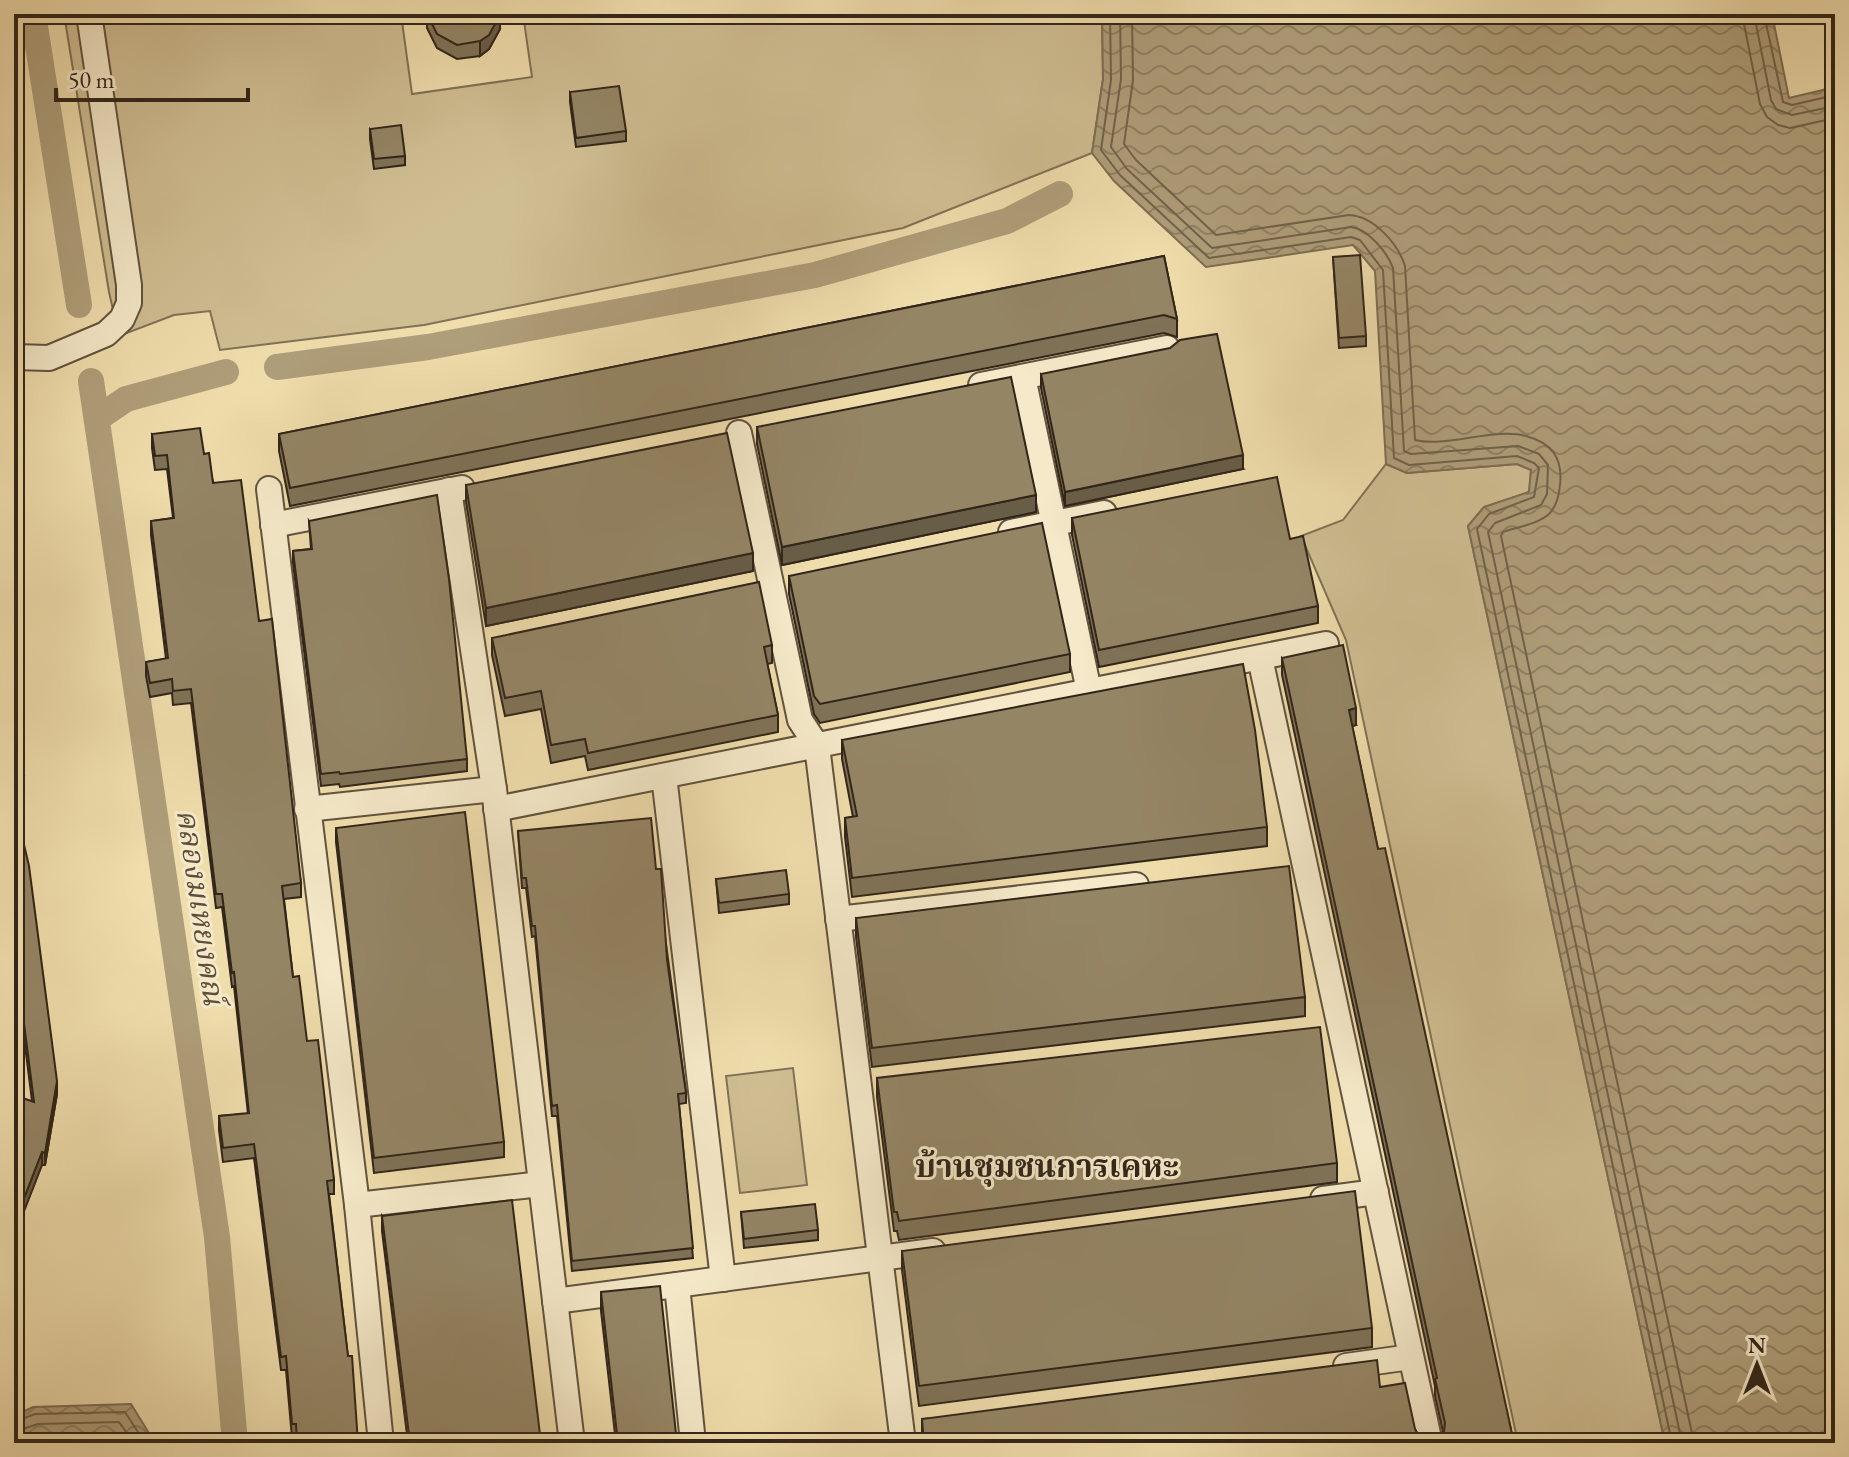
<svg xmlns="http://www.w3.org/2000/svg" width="1849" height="1457" font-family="'EB Garamond','Noto Serif Thai',serif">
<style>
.green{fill:#d0be93;stroke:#807256;stroke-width:2}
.water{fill:url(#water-waves);stroke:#7d6e53;stroke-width:2}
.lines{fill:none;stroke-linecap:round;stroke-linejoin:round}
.shore{stroke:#70624a;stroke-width:2}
.canal{stroke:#af9e7a;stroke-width:26}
.minor-casing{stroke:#61533e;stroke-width:28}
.minor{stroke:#f5e9c9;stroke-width:24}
.wall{fill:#7f7257;stroke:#312519;stroke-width:2}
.shaded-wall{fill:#685d47;stroke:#312519;stroke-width:2}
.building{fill:#948565;stroke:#312519;stroke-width:2}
.labels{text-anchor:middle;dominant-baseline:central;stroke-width:6;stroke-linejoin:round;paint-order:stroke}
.water-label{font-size:30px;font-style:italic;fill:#5d4f3b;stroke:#f5e9c9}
.quarter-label{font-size:32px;font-weight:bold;fill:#312519;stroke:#f5e9c9}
</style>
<defs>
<pattern id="water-waves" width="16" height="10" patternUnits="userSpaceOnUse" patternTransform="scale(2)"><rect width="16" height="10" fill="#af9e7a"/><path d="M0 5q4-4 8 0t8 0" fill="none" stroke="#8f8163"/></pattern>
</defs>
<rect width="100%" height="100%" fill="#f0ddac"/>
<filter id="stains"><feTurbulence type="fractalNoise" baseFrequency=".0025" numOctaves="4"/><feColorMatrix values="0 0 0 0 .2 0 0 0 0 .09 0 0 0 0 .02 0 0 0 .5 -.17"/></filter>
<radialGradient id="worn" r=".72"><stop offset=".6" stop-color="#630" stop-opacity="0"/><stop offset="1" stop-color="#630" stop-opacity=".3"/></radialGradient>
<g class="green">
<path d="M64,14H401L412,94L532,77L523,14H1102L1103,79L1092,153L903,228L424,325L220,350L210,311L174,315L119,336L109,292Z"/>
<path d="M1386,464L1407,473L1517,464L1531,470L1529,492L1484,507L1468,526L1665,1443H1518L1346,640L1301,536L1343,520Z"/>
<path d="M793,1068L807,1185L740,1193L726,1076Z"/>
</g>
<g class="water">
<path d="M1102,14H1772L1789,98L1835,87V1443H1665L1468,526L1484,507L1529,492L1531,470L1517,464L1407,473L1386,464L1375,271L1353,245L1206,267L1114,181L1092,153L1103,79Z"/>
<path d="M131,1404L155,1443H14V1416L33,1407Z"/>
</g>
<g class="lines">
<g class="shore">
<path d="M1110,14L1111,80L1101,150L1120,175L1209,258L1351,237L1360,240L1383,270L1394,458L1409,465L1517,456L1534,463L1539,468L1534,497L1489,514L1477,529L1672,1443"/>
<path d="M1120,14L1121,79L1111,147L1127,169L1212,248L1351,227C1368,229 1387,252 1393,268L1404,451L1411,454L1518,446L1539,454L1548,465L1547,494L1541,505L1495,523L1488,532L1682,1443"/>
<path d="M1132,14L1133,80L1124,144L1136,160L1216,235L1349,215C1374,216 1398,244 1405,266L1415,440C1446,448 1495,427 1526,436C1552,443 1563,458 1560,485C1559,496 1557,506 1549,514C1538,524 1518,527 1503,532L1501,536L1694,1443"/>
<path d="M1742,14L1760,104L1767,117L1778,125L1790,128L1835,118"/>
<path d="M1754,14L1771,100L1776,109L1792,115L1835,106"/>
<path d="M1764,14L1783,102L1792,105L1835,95"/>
<path d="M14,1422L35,1414L125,1412L145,1443"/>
<path d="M14,1432L38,1424L119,1422L134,1443"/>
<path d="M26,1443L41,1436L112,1434L120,1443"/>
</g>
<g class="canal">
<path d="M33,14L79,305"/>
<path d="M277,367L428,347L815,275L1007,221L1060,194"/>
<path d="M91,381L217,1237L235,1443"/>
<path d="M98,418L126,399L226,372"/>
</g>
<defs>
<g id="minor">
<path d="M14,357L49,358L106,334L122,319L129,303V285L89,14"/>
<path d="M1023,377L1089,691"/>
<path d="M981,385L1167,348"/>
<path d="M739,433L800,720L817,746L903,1443"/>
<path d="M269,489L357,1205L381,1443"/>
<path d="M449,490L494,789L572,1443"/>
<path d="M273,525L462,488"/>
<path d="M1011,532L1104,513"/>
<path d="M1260,658L1430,1443"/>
<path d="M664,776L723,1279"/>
<path d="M307,809L494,789"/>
<path d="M496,809L1326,644"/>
<path d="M838,919L1136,885"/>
<path d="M1323,1199L1376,1192"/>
<path d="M357,1205L541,1184"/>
<path d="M677,1285L693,1443"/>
<path d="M555,1301L933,1251"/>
<path d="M1346,1366L1411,1357"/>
</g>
</defs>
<use href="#minor" class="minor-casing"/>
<use href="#minor" class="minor"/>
</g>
<g class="wall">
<path d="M427,14L500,29L489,49L480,56L457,59L437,48L427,28Z"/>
<path d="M570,92L626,131V141L576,147L570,102Z"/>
<path d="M370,129L405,156V165L374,169L370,139Z"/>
<path d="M1164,256L1177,319V337L1164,333L290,506L279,451V434Z"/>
<path d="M1333,257L1366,336V346L1339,348Z"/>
<path d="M1041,374L1243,469L1065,506L1041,388Z"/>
<path d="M757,427L1036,512L782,565L757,444Z"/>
<path d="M152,434L204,454L259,621L301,883V897L284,899L293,977L334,1180V1194H329L358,1443H296V1438H292L286,1370H281L254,1158L223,1162L219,1130V1116L248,1114L234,986L232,987L222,907L216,908L191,703L173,705L172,693L150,697L146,676V662L166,659L151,535V521L173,518L167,469L155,470L152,448Z"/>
<path d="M466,485L753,571L486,626L466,502Z"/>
<path d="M1072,518L1290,539L1318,606V623L1099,667L1072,535Z"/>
<path d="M309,521L467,759V771L340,787L339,784L321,786L293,563V551L311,549Z"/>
<path d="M789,576L1070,654V672L820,723L814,714L789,594Z"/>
<path d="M492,638L772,645V663L767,664L778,715V732L588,770L585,756L551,763L541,709L505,716L492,655Z"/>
<path d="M1282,658L1356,725L1352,726L1378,849L1514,1443H922V1419L1380,1387L1415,1429L1419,1437L1434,1441L1443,1432L1435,1396V1386L1282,675Z"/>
<path d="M842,740L1267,827V846L852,897L845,837V818L853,817L842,759Z"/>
<path d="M14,771L24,788L15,806L57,1094L45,1165H42L32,1101L14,958Z"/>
<path d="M336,828L504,1142V1157L374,1173L336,842Z"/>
<path d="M518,831L656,869L686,1093V1103L679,1104L693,1258L572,1271L557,1116H552L535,936L532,937L526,888H522Z"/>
<path d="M716,879L789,894V904L719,913Z"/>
<path d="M856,918L1305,997V1016L872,1067L856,937Z"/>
<path d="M877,1078L1337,1163V1182L899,1240L897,1231H894L877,1097Z"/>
<path d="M741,1212L818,1230V1240L744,1248Z"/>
<path d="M382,1216L541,1443H408L382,1231Z"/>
<path d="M902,1251L1372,1328V1347L919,1406L902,1270Z"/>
<path d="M601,1292L677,1443H616L601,1311Z"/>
</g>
<g class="shaded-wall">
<path d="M500,15V29L489,49L480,56V41Z"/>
<path d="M1243,455V469L1065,506V492Z"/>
<path d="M1036,495V512L782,565V547Z"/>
<path d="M753,553V571L486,626V608Z"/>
<path d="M1356,708V725L1349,727V710Z"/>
<path d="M24,776V788L14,808V795Z"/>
<path d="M57,1081V1094L45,1165V1153Z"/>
<path d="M42,1152V1165L14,1237V1224Z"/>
</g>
<g class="building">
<path d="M427,14H499L500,15L489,35L480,41L457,45L437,34Z"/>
<path d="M619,86L626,131L576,138L570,92Z"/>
<path d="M401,125L405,156L374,159L370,129Z"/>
<path d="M1360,255L1366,336L1339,338L1333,257Z"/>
<path d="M1164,256L1177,319L1164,315L290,488L279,434Z"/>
<path d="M1217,334L1243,455L1065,492L1041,374L1170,348L1180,340Z"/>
<path d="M1011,377L1036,495L782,547L757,427Z"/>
<path d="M200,428L204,454L209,453L213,483L241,480L259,621L272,619L301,883L282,886L293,977L299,976L307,1041L318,1040L334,1180L327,1181L348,1356H352L358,1443H297L296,1424H292L286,1356L281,1357L254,1144L223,1148L219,1116L249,1113L234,972L232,973L222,894H216L191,689L173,691L172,679L150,683L146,662L168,658L151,521L174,518L167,455L155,456L152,434Z"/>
<path d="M727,433L753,553L486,608L466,485Z"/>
<path d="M1277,477L1290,539L1303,536L1318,606L1099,650L1072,518Z"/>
<path d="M437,495L449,579L467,759L340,774L339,772L321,774L293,551L312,549L309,521Z"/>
<path d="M1042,523L1070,654L820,704L814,696L789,576Z"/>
<path d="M759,582L772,645L764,647L778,715L588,753L585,739L551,745L541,691L505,698L492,638Z"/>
<path d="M1343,645L1356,708L1349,710L1378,849L1385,848L1514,1443H924L922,1419L1377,1360L1380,1387L1405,1383L1415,1429L1419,1437L1434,1441L1444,1432L1445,1423L1435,1379L1437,1378L1282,658Z"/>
<path d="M1243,664L1255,730L1267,827L852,878L845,818L857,816L842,740Z"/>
<path d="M14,771L24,776L14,795Z"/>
<path d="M14,802L29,866L57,1081L45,1153L42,1152L14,1224V1095L34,1102L14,945Z"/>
<path d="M465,812L504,1142L374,1158L336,828Z"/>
<path d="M651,818L656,869H661L667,960L686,1093L678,1094L693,1248L572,1261L557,1105L552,1106L535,926H532L526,878H522L518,831Z"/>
<path d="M1289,866L1305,997L872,1048L856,918Z"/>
<path d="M786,870L789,894L719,903L716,879Z"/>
<path d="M1320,1027L1337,1163L899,1221L897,1212H894L877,1078Z"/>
<path d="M1355,1191L1372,1328L919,1386L902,1251Z"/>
<path d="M512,1200L541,1443H410L382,1216Z"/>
<path d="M815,1204L818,1230L744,1239L741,1212Z"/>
<path d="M660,1286L677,1443H618L601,1292Z"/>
</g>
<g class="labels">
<g class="water-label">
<text transform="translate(201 907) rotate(82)">คลองมเหยงคณ์</text>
</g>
<g class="quarter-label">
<text x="1047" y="1166">บ้านชุมชนการเคหะ</text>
</g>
</g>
<rect width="1849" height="1457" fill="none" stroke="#f0ddac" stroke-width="48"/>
<rect x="16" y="16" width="1817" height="1425" fill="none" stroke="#312519" stroke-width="4"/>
<rect x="24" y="24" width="1801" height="1409" fill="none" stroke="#312519" stroke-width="2"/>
<g transform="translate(1757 1365)" stroke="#f5e9c9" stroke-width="6" paint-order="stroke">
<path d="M0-6L14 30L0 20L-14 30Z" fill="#312519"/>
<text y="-12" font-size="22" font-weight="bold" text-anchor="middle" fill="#312519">N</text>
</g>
<path d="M56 88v12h192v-12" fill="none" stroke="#312519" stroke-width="4"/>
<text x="68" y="88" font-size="24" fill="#312519" stroke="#f5e9c9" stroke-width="6" paint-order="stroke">50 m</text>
<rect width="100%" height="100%" filter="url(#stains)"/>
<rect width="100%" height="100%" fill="url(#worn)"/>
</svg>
